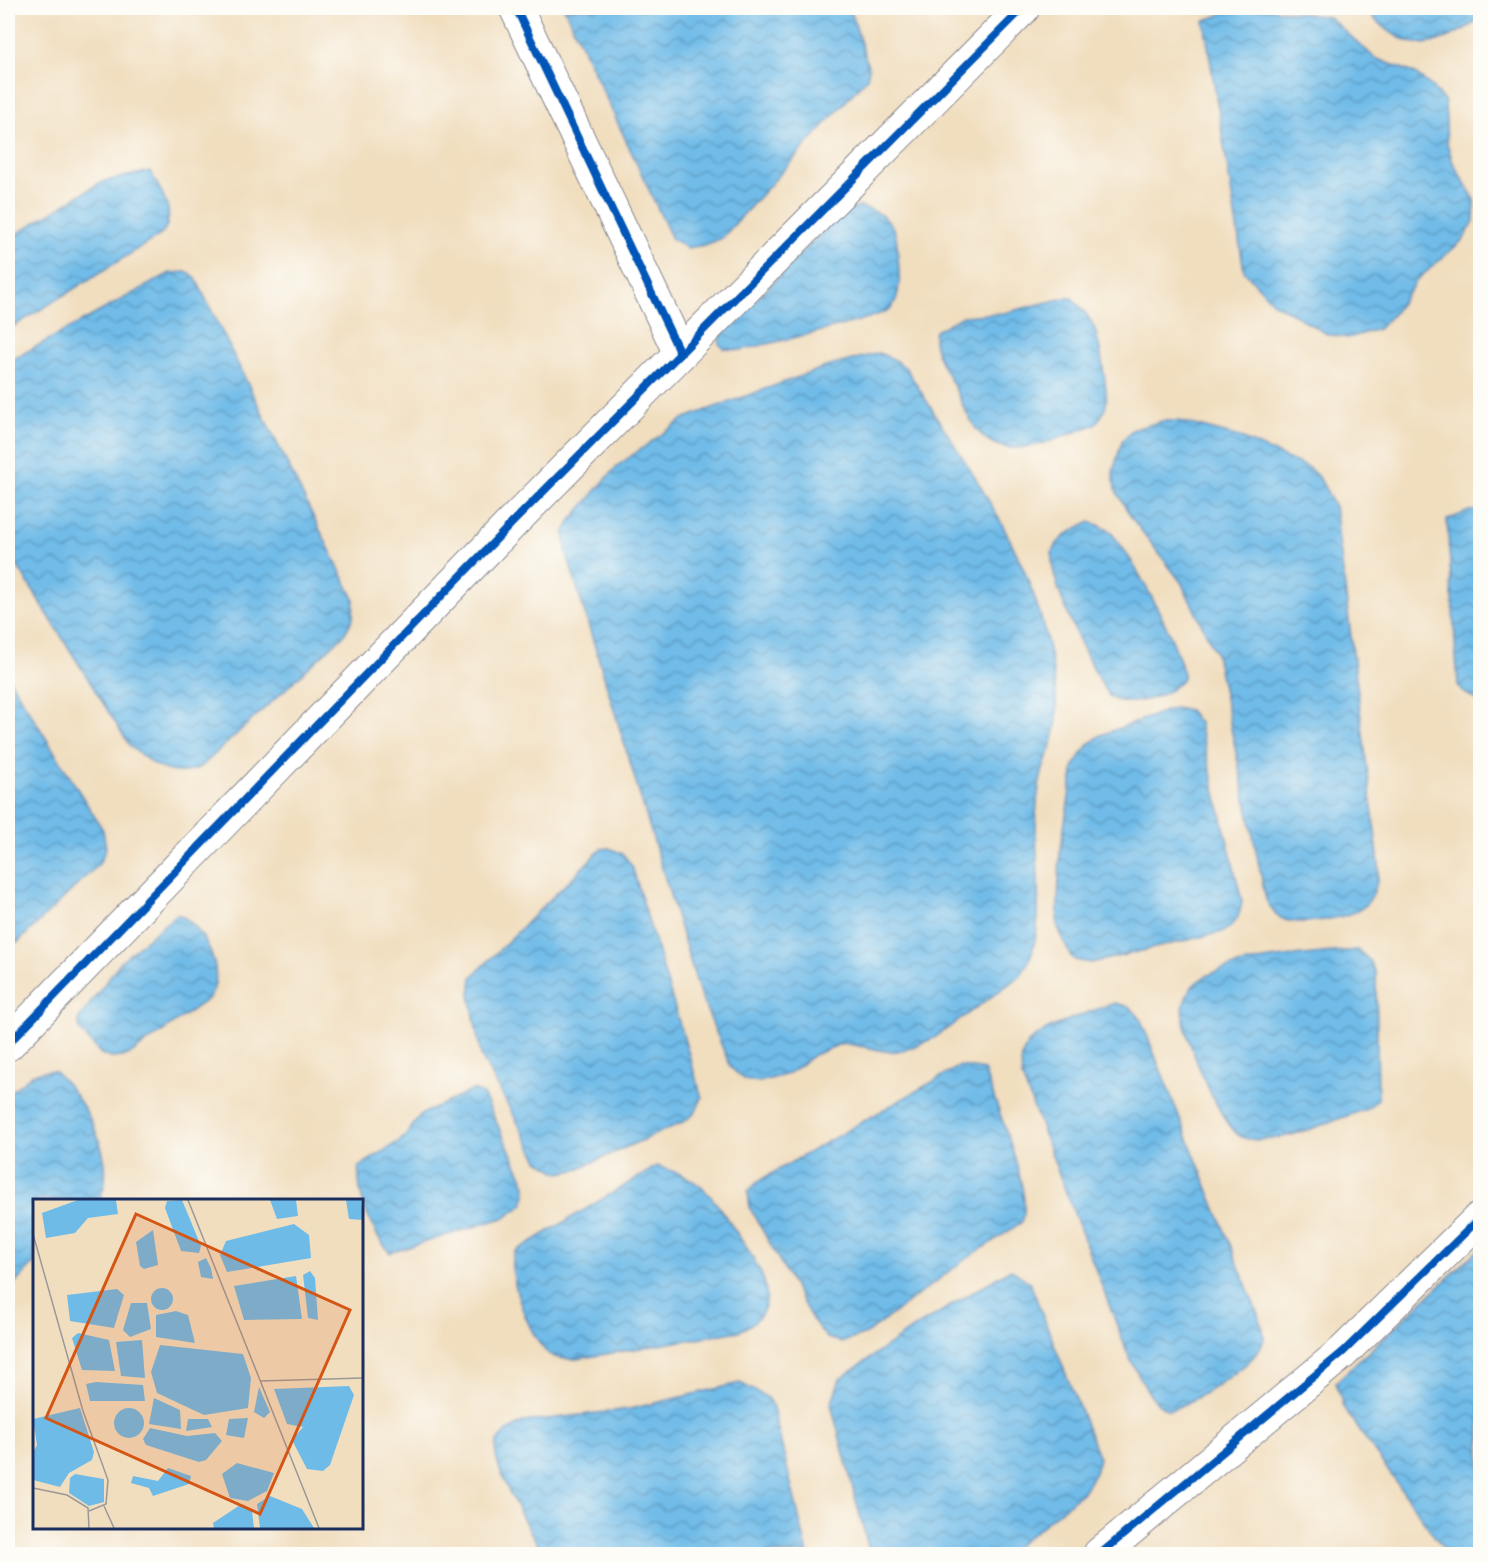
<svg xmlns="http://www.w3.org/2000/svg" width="1488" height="1562" font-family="'Old Standard TT',serif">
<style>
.water{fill:url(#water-waves);stroke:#4575a3;stroke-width:1.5}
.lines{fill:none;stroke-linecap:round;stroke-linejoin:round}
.street-casing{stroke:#86868e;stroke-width:35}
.street{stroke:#fff;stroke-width:33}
.cycleway-casing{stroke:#fdfcf7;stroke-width:11}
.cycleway{stroke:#0057b8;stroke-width:8}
.inset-road{fill:none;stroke:#9b9898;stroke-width:1.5}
.view{fill:#d45514;fill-opacity:0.15;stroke:#d45514;stroke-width:3}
.inset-edge{fill:none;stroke:#1b2f5e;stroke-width:3}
</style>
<defs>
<pattern id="water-waves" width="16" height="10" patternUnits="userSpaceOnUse" patternTransform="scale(1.5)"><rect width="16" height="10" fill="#6fbbe8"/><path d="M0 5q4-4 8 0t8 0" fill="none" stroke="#5a98bf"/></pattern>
</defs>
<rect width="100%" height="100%" fill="#fdfcf7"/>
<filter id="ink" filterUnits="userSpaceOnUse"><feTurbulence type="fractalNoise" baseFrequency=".0167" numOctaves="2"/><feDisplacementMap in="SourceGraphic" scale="12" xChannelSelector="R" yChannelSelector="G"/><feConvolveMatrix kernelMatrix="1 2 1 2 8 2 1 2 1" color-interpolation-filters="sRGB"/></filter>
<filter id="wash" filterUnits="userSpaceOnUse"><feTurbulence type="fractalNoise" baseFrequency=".008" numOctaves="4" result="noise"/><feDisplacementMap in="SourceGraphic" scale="24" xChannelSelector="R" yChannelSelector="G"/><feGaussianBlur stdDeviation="1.35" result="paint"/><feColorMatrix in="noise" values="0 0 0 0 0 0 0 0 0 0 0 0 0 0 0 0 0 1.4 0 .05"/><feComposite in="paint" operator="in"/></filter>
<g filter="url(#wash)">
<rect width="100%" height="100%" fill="#f1debf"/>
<g class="water">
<path d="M564,8H850L869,69L867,78L722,238L705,245L687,248L672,239Z"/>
<path d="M1266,8L1329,17L1375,58L1414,73L1431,86L1445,102L1447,143L1453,163L1475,200L1474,221L1464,239L1417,280L1393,314L1378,329L1348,338L1327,334L1272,302L1244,271L1204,21L1224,13Z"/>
<path d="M1363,8H1480V20C1426,52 1410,55 1363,8Z"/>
<path d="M150,171C161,192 178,212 162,234L8,330V239L101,182Z"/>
<path d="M860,207C881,211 897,223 897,245C898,263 904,293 891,308C881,319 763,345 741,350L725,349L719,344L720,336L841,213Z"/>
<path d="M188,272L195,277L354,599L353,618L344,635L203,765C174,783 153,765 130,746L8,551V362L170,273Z"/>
<path d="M1064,298H1072C1080,306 1088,315 1093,325C1099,337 1108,391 1106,404C1105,412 1099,420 1094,425C1060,436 1007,467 978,431C968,419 961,401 954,386C946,370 930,349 935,331L963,316L1004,313Z"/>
<path d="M878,353L893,359L906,368C975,481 1051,573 1057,712C1058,733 1047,754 1042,773C1037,791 1036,809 1036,827C1036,871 1048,943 1019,977L934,1038L905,1050L890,1052L843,1043L814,1055L788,1074L759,1082L744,1079L731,1068L700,994L566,551L564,534L571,520L617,466L685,418L826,367Z"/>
<path d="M1162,421H1179L1236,436L1309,468L1320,479L1335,507L1379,864C1378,880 1376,896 1363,907C1351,918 1306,924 1290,921C1277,919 1272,910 1266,900L1216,654L1181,582L1131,517L1115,489L1113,472L1122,441L1132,430Z"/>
<path d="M1480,510V702L1463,692L1458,685L1447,520L1469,511Z"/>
<path d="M1089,522C1096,524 1105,527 1110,532C1129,549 1185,654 1183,678C1169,697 1133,708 1111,698C1095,679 1044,573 1053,550C1059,537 1076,528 1089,522Z"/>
<path d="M8,677L103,830L106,848L99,864L18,942L8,945Z"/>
<path d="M1174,708L1189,710L1199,723L1242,901C1240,915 1236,926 1222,932L1091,963L1075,960L1070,955L1057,925L1060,853L1074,766L1088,745L1101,735Z"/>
<path d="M609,848L623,854L632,866L702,1098L695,1113L683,1122L575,1170L559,1173L538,1160L481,1056L470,994L472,977L601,849Z"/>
<path d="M177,914C203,923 229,975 208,999L132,1053L122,1057L111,1058L101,1054L80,1030L78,1020L122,960Z"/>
<path d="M1358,950L1370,961L1376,975L1378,1099L1367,1109C1334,1119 1277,1147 1244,1138C1230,1134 1210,1093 1204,1079C1197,1063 1179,1021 1184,1004C1186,996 1191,986 1198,981C1229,958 1318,954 1358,950Z"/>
<path d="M1115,1003L1130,1007L1140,1018L1261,1322C1263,1330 1266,1338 1262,1345C1253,1366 1192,1403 1169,1410C1149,1402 1139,1375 1129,1357L1022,1077C1021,1066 1020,1055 1027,1045C1038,1028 1095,1010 1115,1003Z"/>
<path d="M960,1066L984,1070C995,1103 1034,1193 1022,1222L962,1262L866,1334L843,1342L827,1338L812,1319L750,1208L748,1191L760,1180Z"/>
<path d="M44,1071H54C83,1096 122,1165 98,1200H34V1264L8,1290V1094L33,1074Z"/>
<path d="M473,1090L483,1094L526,1185V1195L523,1205L506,1217L390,1253C372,1232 356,1195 359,1167L404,1138L420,1115Z"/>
<path d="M657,1166C673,1171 686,1175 699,1185C714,1197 725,1216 736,1232C757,1263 791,1308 739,1331L577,1359C568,1358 557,1360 549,1354C531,1341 503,1270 516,1251Z"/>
<path d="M1480,1248V1554H1447L1343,1407L1336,1382Z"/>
<path d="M1011,1269L1030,1283L1099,1458L1095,1473L1082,1493L1007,1554H870L831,1404L840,1379L908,1332Z"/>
<path d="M740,1383L768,1398L772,1405L808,1554H543C533,1535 486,1460 497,1442C502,1433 514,1427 523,1422L630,1409Z"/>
</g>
</g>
<g filter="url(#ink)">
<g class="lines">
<defs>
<g id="street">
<path d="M516,8L680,353"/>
<path d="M8,1044L513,522L1023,8"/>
<path d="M1100,1554L1343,1352L1480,1218"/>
</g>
</defs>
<use href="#street" class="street-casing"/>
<use href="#street" class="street"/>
<defs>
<g id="cycleway">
<path d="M516,8L680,353"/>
<path d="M8,1044L513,522L1023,8"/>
<path d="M1100,1554L1343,1352L1480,1218"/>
</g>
</defs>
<use href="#cycleway" class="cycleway-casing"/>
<use href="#cycleway" class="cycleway"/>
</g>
</g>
<g transform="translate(33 1199)">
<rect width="330" height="330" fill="#f1debf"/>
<path d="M45,1H83L85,15L55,19L42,34L13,39L9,14ZM149,1L168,47L166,54L148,52L132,9L134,2ZM237,1H263L265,17L244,20ZM313,1H328L330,21L316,20ZM261,25L276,36L278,59L194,73L187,56L193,42ZM120,31L125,66L111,70L107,67L103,43ZM173,59L178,69L180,80L168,78L165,63ZM277,72L282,79L285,121L275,119L270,76ZM263,77L269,120L211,121L201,87ZM118 100a11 11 0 1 1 22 0a11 11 0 1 1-22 0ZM84,90L91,96L81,129L37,122L34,96ZM98,104H114L118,130L97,138L90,131ZM143,112L155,116L162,144L123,138V116ZM45,134L76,141L82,172L49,171L39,139ZM109,141L112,179L88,177L83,143ZM127,146L210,155L218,179L215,209L171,216L124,194L118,173ZM63,183L110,186L112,202H57L53,185ZM316,187L321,196L297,266L290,272L274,270L259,241L270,228L254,225L241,190ZM226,188L237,213L231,219L221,213ZM121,199L147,211L148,230L116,225ZM47,209L61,253L59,261L36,274L27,288L0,281V253L4,246L0,220ZM81 224a15 15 0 1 1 30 0a15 15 0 1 1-30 0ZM215,219L211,239L193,236L196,220ZM155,220H175L179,228L153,232ZM117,229L154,237L182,234L189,242L173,261L166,263L113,246L110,240ZM204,264L241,274L234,292L215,302L197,299L189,275ZM135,269L158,277L156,285L120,297L116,289L98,284L100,277L125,282ZM42,275L71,280V303L56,307L36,294L37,279ZM237,297L269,310L281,329H227L224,305ZM207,306L219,312L221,329H181L180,324Z" fill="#6fbbe8"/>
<path class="inset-road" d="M155,1L286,329M0,35L50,212L75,281L73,305L56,312M227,182L330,179M0,289L34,296L55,309L56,329M71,307L81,329"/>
<path class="view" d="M103,15L317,111L227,315L13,219Z"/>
<rect width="330" height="330" class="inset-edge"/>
</g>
<rect width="1488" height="1562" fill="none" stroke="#fdfcf7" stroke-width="30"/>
</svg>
